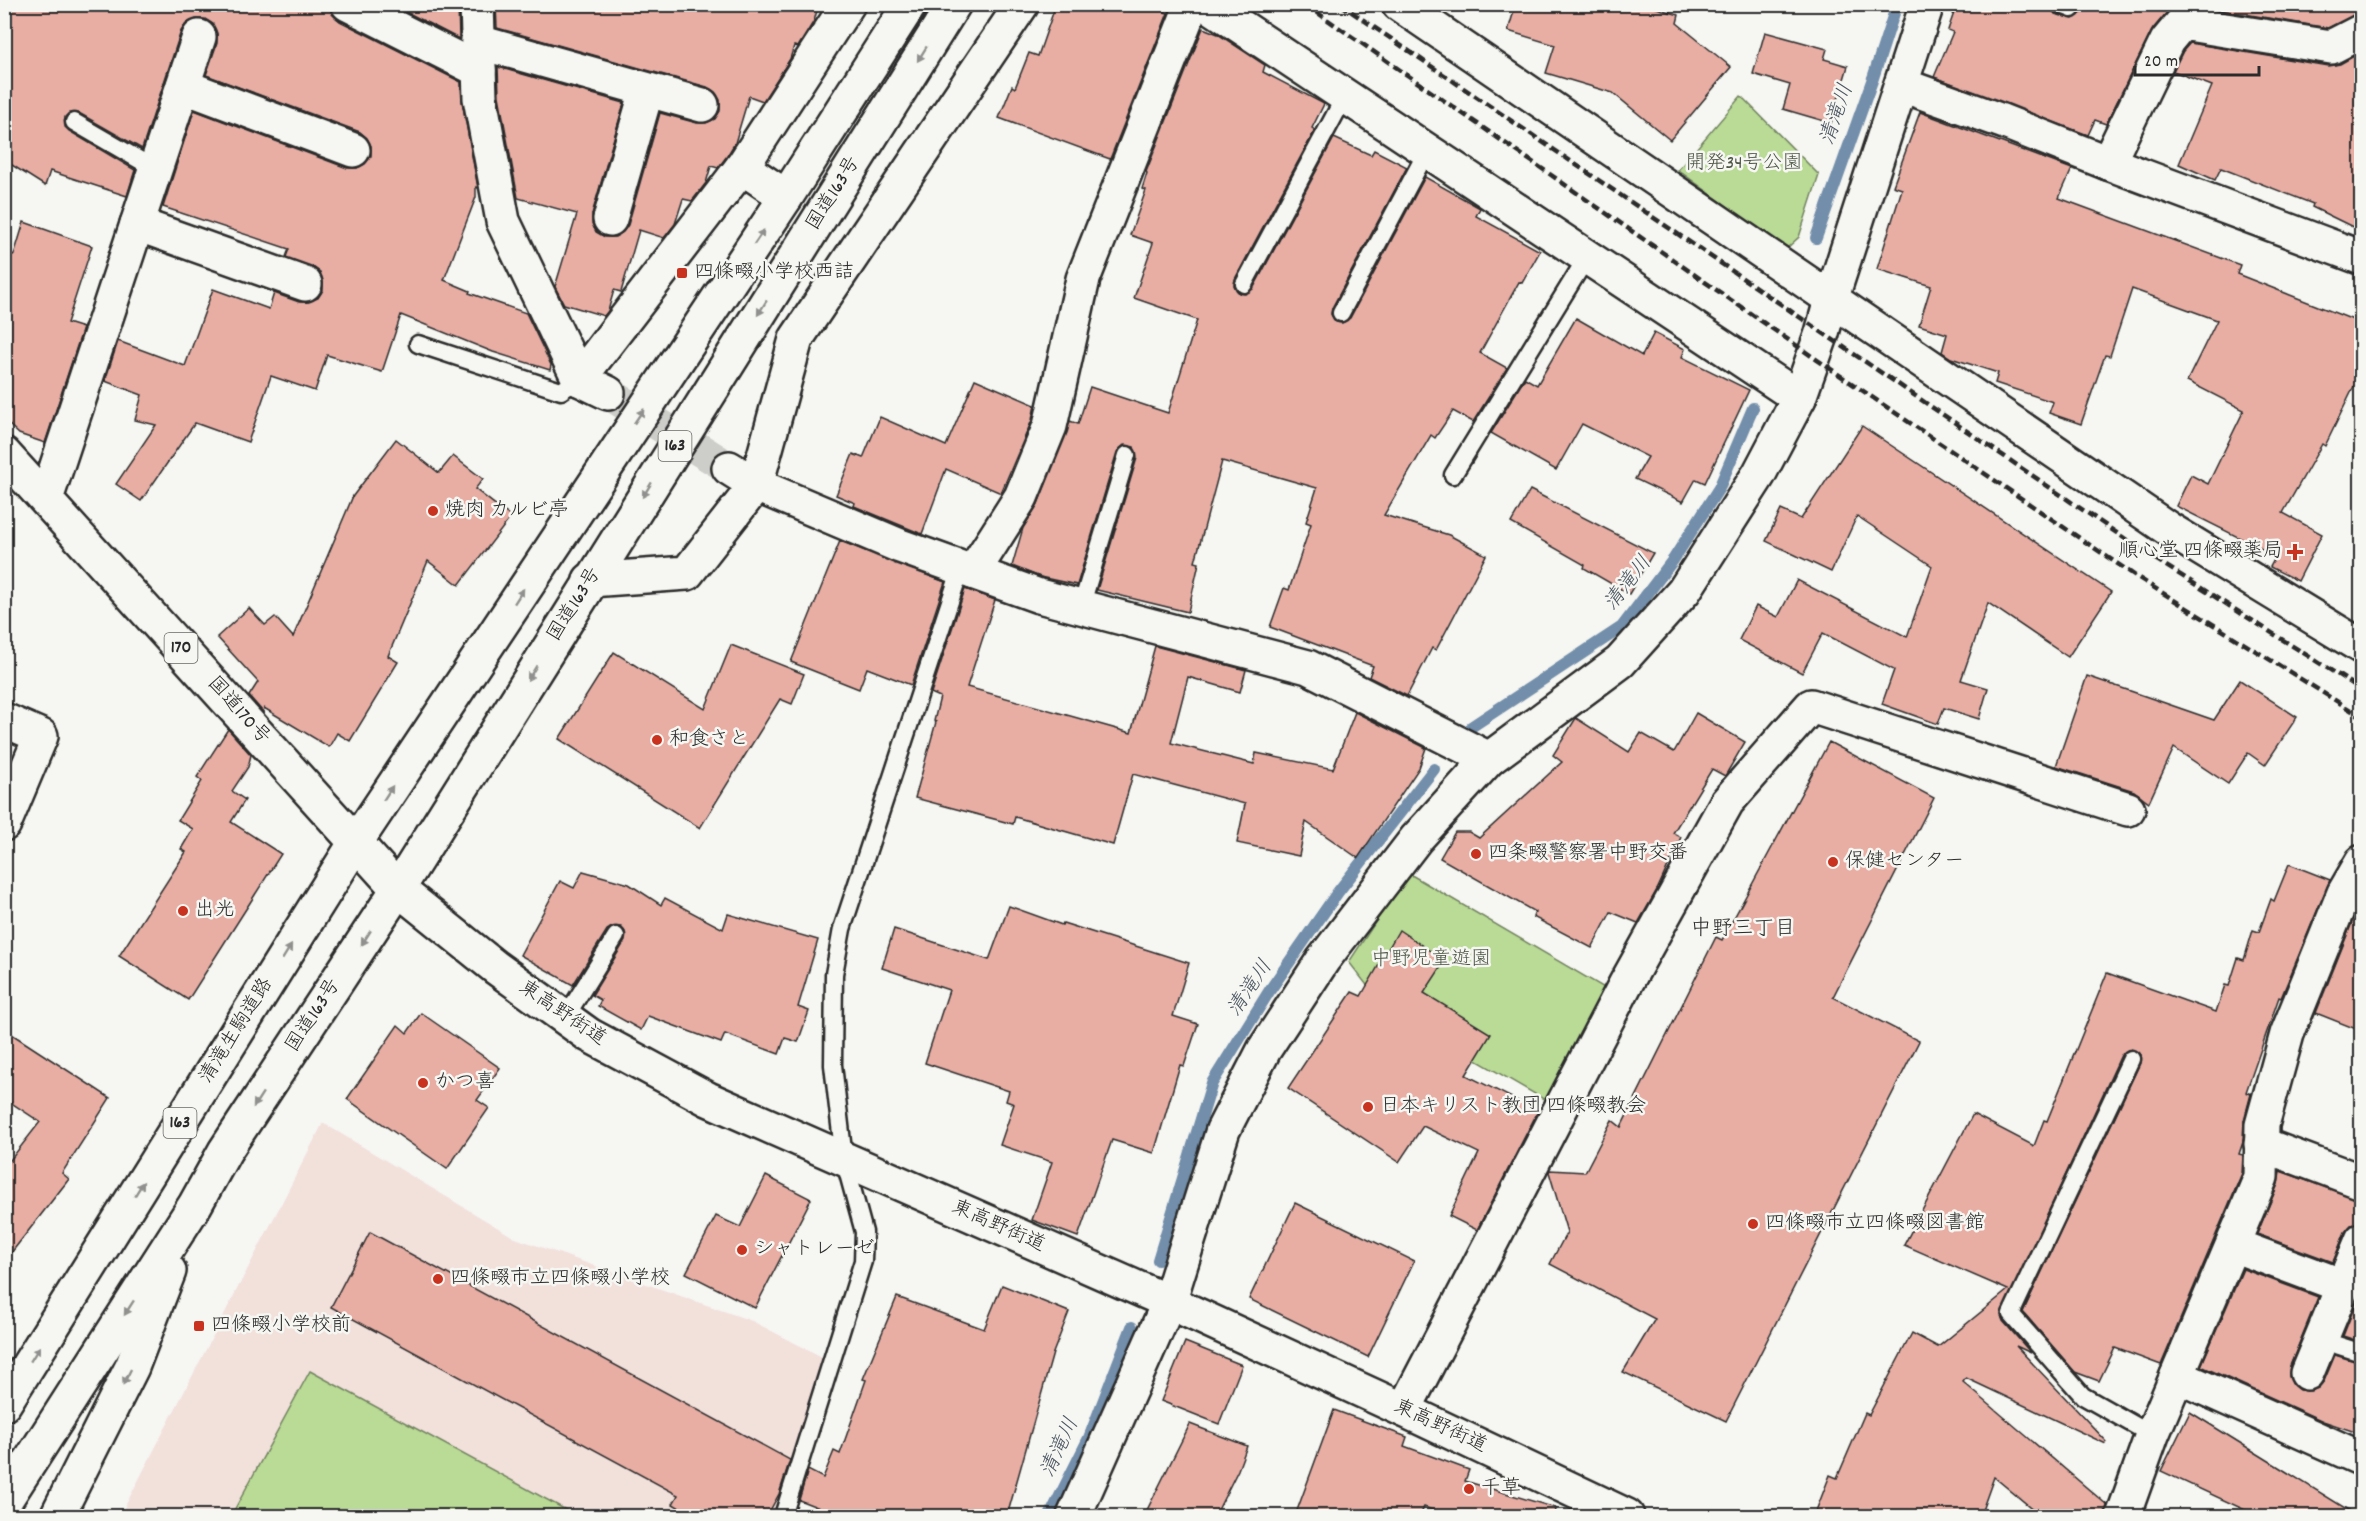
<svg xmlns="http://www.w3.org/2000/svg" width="2366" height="1521" font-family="Dekko,'Klee One',sans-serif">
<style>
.built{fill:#f2e0db}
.green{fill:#b9db95;stroke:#728360;stroke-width:1.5}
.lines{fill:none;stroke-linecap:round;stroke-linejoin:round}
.stream{stroke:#728eaa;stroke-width:12}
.building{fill:#e8aea4;stroke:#2b2b2b;stroke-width:1.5}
.minor-tunnel{stroke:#cdcdca;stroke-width:33;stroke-dasharray:33 16;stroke-linecap:butt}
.service-casing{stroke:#2b2b2b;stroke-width:21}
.minor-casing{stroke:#2b2b2b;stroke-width:38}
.tertiary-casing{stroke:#2b2b2b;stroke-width:38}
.trunk-casing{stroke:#2b2b2b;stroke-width:38}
.service{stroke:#f6f6f2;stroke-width:16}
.minor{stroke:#f6f6f2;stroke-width:33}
.tertiary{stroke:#f6f6f2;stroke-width:33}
.trunk{stroke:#f6f6f2;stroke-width:33}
.rail{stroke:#2b2b2b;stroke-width:4.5;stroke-dasharray:9 4.5;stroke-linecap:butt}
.oneway{fill:#90908e}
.poi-dot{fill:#c8321e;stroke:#f6f6f2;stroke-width:2}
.labels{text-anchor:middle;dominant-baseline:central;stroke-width:5;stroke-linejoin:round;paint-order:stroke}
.shield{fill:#f6f6f2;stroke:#686867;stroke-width:1.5}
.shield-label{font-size:18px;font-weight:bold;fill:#2b2b2b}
.park-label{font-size:20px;fill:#4e5746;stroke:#f6f6f2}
.street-label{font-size:20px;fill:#2b2b2b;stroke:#f6f6f2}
.poi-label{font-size:20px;fill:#2b2b2b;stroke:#f6f6f2;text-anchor:start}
.water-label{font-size:21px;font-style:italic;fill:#495460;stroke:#f6f6f2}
.neighbourhood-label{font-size:21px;fill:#2b2b2b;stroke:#f6f6f2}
</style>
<rect width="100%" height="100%" fill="#f6f6f2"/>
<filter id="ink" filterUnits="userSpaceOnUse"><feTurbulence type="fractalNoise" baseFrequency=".0167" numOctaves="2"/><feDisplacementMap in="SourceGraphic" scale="12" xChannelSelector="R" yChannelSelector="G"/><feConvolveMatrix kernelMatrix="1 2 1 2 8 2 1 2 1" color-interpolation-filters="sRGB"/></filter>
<g filter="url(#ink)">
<path class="built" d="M323,1123L515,1238L752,1321L828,1360L781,1516H120Z"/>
<g class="green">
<path d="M1741,96L1819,175L1799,237L1786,249L1678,170Z"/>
<path d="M1408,873L1608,990L1547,1101L1383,1006L1349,962Z"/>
<path d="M310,1371L577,1516H231Z"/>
</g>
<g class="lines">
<g class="stream">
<path d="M1816,238L1873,78L1897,4"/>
<path d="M1471,727L1622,627L1673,560L1719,488L1753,408"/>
<path d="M1158,1260L1212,1083L1270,990L1338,892L1434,769"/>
<path d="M1050,1516L1089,1438L1132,1327"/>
</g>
</g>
<g class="building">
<path d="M4,4H329L332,14L340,21L461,82L462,101L478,188L476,187V197L444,280L470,291L469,293L526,313L551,365L550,370L493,352L401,315L382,372L327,355L315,391L271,376L248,442L195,423L141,501L116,484L156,425L135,420L142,395L105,381L118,341L185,366L213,289L269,309L274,293L299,302H308L318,298L323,290V281L320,272L311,266L286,257L289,249L163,207L194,110L347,168H357L365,164L371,156V146L367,138L360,132L206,75L217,43V34L213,24L205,19H196L187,23L181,31L142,149L79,113H69L65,117V127L69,131L135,170L127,196L50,171L45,186L4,160Z"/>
<path d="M391,4H458L459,39Z"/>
<path d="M496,4H819L814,21L798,47L794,46L790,59L763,101L749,96L735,143L727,156L718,168L711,166L706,183L692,201L683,199L675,224L664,238L639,230L621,292L614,290L608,311L604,316L564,304L555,287L577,214L518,198L499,96L498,67L624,103L592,214V223L596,232L605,237H615L623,232L628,225L660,113L697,123H706L715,119L720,111V100L715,92L707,87L497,28Z"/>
<path d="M1056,4H1147L1168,13L1110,159L999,118L1012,86L1015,88L1029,53L1038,56Z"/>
<path d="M1516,4H1644L1679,15L1677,23L1731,67L1670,140L1613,93L1546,73L1555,45L1508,31Z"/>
<path d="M1957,4H2049L2055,14L2073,19L2082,13L2081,4H2184L2175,6L2168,11L2153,29L2106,124L2095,120L2088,135L1934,77L1953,32L1948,30Z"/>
<path d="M2185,4H2361V12L2328,28Z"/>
<path d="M1203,28L1218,34L1265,65L1263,72L1324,104L1312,128L1315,130L1235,279L1234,285L1239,293L1245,294L1253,289L1334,138L1371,155L1374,150L1407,167L1332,308L1331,314L1336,322L1342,323L1350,318L1425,177L1480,208L1476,216L1540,251L1522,283L1519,282L1480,353L1507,368L1473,422L1453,411L1435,438L1431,435L1384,515L1449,535L1486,555L1436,650L1432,648L1407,696L1369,677L1373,666L1270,627L1284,588L1289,590L1311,524L1306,522L1317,488L1222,461L1195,562L1199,563L1188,612L1097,590L1137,458L1134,447L1124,445L1117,452L1077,585L1040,577L1012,566L1023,528L1038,504L1070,421L1078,424L1090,387L1168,413L1197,320L1134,298L1153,243L1130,235L1146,190L1142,189L1147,173L1146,172Z"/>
<path d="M1765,32L1827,49L1824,59L1848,66L1831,123L1783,109L1790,85L1753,74Z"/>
<path d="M2190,43L2328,66L2340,64L2361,52V231L2312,207L2313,204L2221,168L2215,180L2179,164L2212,86L2173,71L2183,51Z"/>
<path d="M1920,112L2072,169L2059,198L2240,265L2237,274L2361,323V372L2325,446L2322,444L2283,513L2322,534L2298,581L2270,567L2276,556L2176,506L2191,475L2208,484L2244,410L2187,381L2217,320L2132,289L2110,356L2105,355L2081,424L2049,413L2053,402L1995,383L1998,373L1951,358L1942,352L1947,334L1919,325L1931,286L1877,269L1902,189L1893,186Z"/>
<path d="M24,222L92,246L67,323L83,328L45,443L19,434L4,420V276L12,254L14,255Z"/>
<path d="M1576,318L1642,356L1654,333L1685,349L1682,357L1749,390L1705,483L1696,479L1683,502L1635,479L1648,457L1582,424L1556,470L1491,433L1525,378L1537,385Z"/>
<path d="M975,379L1035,405L1032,420L1001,493L946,469L922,534L854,506L855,503L836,495L853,454L863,458L880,417L946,446Z"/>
<path d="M1862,426L2111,592L2068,657L1988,603L1961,680L1988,688L1979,719L1944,708L1938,724L1882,704L1894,670L1823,633L1802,673L1739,640L1756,606L1778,617L1797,580L1907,637L1932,566L1857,516L1831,572L1766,541L1781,510L1801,519Z"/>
<path d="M396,439L439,473L453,456L483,479L475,489L511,517L459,585L428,561L388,656L398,662L350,741L337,733L329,747L264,708L263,712L249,696L258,682L217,637L249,608L265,625L275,617L293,637L353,496Z"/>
<path d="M1530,490L1653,553L1629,594L1584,568L1585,565L1511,523Z"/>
<path d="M840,541L945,582L911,685L867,668L859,689L791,662Z"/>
<path d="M965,589L995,600L967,687L1131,733L1155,646L1246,670L1240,692L1188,677L1171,743L1254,764L1256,753L1333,769L1355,712L1426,748L1419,768L1358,858L1306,822L1299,856L1237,843L1245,804L1133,774L1113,845L1015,817L1013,824L915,798L936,722L934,721L940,697L931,693Z"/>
<path d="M731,645L804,674L792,704L780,699L700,828L559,739L614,652L705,709Z"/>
<path d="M2087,676L2214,720L2240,680L2297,717L2265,765L2248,753L2228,784L2174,748L2149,802L2134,791L2056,766Z"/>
<path d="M1696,713L1745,742L1725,776L1712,769L1673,833L1681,837L1658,888L1638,923L1611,912L1592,948L1533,917L1535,912L1440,858L1455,832H1469L1479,838L1562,762L1553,755L1576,718L1629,752L1641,733L1674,752Z"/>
<path d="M228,729L251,755L248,767L232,791L245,800L231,822L281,854L188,1000L119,956L186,852L181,849L193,829L178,820L202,781L197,777Z"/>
<path d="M1829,742L1934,798L1833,997L1919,1041L1726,1421L1623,1372L1655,1319L1550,1264L1567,1232L1549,1172L1550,1170L1585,1172L1612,1120L1621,1127L1716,937L1722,940Z"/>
<path d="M2289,864L2330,880L2281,998L2279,997L2246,1092L2251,1094L2244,1120L2243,1142L2239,1154L2243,1155L2242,1173L2161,1365L2115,1348L2099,1381L2075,1372L2023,1312L2140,1063V1054L2131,1049L2121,1055L2001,1315L2003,1321L2031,1353L2016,1346L2107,1442L2106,1444L1966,1378L1963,1382L2107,1505L2105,1516H2041L1994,1477L1980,1516H1814L1830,1475L1837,1478L1865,1413L1869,1415L1912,1333L1938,1347L2008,1290L1904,1245L1973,1114L2034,1146L2044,1120L2047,1121L2107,973L2216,1012L2225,985L2229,986L2238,958L2244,960L2253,930L2259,932L2271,899L2274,901Z"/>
<path d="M583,871L629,884L661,905L665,898L723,929L728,914L818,940L798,1007L809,1011L798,1042L785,1038L779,1054L725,1034L721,1043L648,1016L641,1030L598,1006L601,1000L592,995L625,941V932L621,927H612L607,930L573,985L520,955L560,881L574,888Z"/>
<path d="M2361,900V1031L2316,1013Z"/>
<path d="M1009,906L1062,925L1063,923L1189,963L1173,1016L1198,1024L1184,1066L1180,1065L1154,1153L1112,1140L1078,1237L1032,1220L1052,1162L1000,1145L1014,1104L1006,1101L1009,1091L925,1063L949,990L882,968L894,929L989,960Z"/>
<path d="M1399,930L1445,961L1424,993L1491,1034L1466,1075L1538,1111L1477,1230L1449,1216L1479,1153L1423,1126L1399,1162L1288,1088L1352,992L1361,996Z"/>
<path d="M421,1013L500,1068L477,1100L489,1108L447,1169L347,1099L398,1025L407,1033Z"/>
<path d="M4,1029L110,1098L62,1173L69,1179L4,1262V1168L40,1122L4,1098Z"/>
<path d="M2280,1171L2361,1200V1222L2351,1225L2345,1232L2333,1262L2257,1234L2278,1184Z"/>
<path d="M766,1176L811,1199L755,1308L686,1273L716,1216L740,1227Z"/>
<path d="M1295,1203L1414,1261L1368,1357L1249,1299Z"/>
<path d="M370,1232L790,1460L779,1494L767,1516H675L680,1508L673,1504L678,1495L331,1307Z"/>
<path d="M2243,1269L2318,1297L2290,1366L2289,1376L2293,1385L2299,1390L2310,1391L2318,1388L2324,1381L2335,1355L2361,1363V1434L2323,1421L2201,1366Z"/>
<path d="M1002,1285L1069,1312L1053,1353L1007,1516H840L799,1500L808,1470L823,1478L834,1451L840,1454L866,1380L863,1379L897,1297L984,1329Z"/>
<path d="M2361,1290V1342L2343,1336Z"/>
<path d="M1185,1342L1242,1365L1219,1424L1161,1401Z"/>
<path d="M1334,1410L1407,1437L1404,1446L1469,1470L1465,1481L1556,1508L1555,1516H1449L1424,1507L1420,1516H1295Z"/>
<path d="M2190,1412L2358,1516H2258L2161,1471Z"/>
<path d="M1190,1424L1247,1446L1238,1470L1215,1516H1144Z"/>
</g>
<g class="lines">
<path class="minor-tunnel" d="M608,393L729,468"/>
<defs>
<g id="service">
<path d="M2059,4L2072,9"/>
<path d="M74,122L155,169"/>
<path d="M1244,284L1345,96"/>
<path d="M1341,313L1427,151"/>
<path d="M418,344L561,391L579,379"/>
<path d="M1453,475L1587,257"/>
<path d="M1081,607L1127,455"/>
<path d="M565,1018L616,936"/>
<path d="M2131,1059L2011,1314L2083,1396L2152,1435"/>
<path d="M2321,1340L2362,1353"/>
<path d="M783,1516L863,1261L864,1232L844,1159L833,1065L834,974L842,929L961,568"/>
</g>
<g id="minor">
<path d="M348,4L479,70"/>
<path d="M477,4L480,98L503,221L579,379L742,167L786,197"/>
<path d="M1207,4L1799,398"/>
<path d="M1399,4L2167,528L2362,647"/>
<path d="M478,42L702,105"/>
<path d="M1902,85L2002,121L2108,163L2167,41L2182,23L2331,47L2362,31"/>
<path d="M183,86L353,150"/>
<path d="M2108,163L2362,258"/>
<path d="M742,167L848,4"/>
<path d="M610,219L647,90"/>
<path d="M137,224L305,284"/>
<path d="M579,379L608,393"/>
<path d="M729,468L756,485L796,339L1022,4"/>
<path d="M46,499L199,37"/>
<path d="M973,572L1021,497L1050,426L1083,279L1192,4"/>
<path d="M590,580L687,573L756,485L900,546L1039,596L1308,667L1489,759"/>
<path d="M4,720L41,736L4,824"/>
<path d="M2261,1144L2362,1182"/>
<path d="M2233,1245L2343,1286"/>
<path d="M2307,1373L2362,1240"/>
<path d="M2177,1376L2362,1459"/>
<path d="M1404,1410L1625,985L1727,802L1811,706L2128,809"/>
<path d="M1074,1516L1169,1302L1223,1130L1264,1050L1323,960L1416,839L1489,759L1620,662L1684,591L1759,474L1799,398L1822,333L1831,300L1927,4"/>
<path d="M2123,1516L2152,1435L2261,1177L2262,1125L2287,1034L2344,893L2362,862"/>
</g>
<path id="tertiary" d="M398,889L495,967L589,1035L708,1099L1169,1302L1404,1410L1627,1516"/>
<g id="trunk">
<path d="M4,454L398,889"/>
<path d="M4,1404L356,842L786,197L910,4"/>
<path d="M4,1502L195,1205L225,1151L398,889L954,4"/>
<path d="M57,1516L132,1367L169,1271"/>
</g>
</defs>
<use href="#service" class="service-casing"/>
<use href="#minor" class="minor-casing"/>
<use href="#tertiary" class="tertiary-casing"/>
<use href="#trunk" class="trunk-casing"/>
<use href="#service" class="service"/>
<use href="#minor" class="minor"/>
<use href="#tertiary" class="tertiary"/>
<use href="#trunk" class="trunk"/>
<g class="rail">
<path d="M1305,4L1813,357L2137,577L2362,717"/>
<path d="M1340,4L2149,555L2362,690"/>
</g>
</g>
<defs><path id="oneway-solid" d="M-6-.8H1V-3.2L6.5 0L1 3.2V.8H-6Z" transform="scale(1.5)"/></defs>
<g class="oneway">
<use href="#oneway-solid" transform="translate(922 54) rotate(122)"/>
<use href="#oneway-solid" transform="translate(759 237) rotate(-56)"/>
<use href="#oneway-solid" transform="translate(762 308) rotate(122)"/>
<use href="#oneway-solid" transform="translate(639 416) rotate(-56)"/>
<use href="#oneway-solid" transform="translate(647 490) rotate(122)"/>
<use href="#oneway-solid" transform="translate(519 596) rotate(-57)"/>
<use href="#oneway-solid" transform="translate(532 673) rotate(122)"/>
<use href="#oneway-solid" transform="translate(388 793) rotate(-57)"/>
<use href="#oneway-solid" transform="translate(366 938) rotate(123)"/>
<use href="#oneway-solid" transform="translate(287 952) rotate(-58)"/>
<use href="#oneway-solid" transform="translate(258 1100) rotate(123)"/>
<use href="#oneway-solid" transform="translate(139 1189) rotate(-58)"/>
<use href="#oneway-solid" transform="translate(129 1308) rotate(123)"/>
<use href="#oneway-solid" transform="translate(35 1354) rotate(-58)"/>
<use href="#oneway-solid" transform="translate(127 1377) rotate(117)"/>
</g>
</g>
<g class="poi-dot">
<rect x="676" y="267" width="12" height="12" rx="3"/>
<circle cx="433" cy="511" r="6"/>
<path d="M2292 543h6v6h6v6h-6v6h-6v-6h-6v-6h6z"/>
<circle cx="657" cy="740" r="6"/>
<circle cx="1476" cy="854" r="6"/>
<circle cx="1833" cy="862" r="6"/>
<circle cx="183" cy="911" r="6"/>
<circle cx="423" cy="1083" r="6"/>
<circle cx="1368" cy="1107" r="6"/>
<circle cx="1753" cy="1224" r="6"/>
<circle cx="742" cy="1250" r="6"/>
<circle cx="438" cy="1279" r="6"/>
<rect x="193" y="1320" width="12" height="12" rx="3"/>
<circle cx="1469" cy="1489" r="6"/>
</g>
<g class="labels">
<g class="shield">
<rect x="658.5" y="431" width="33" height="30" rx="4.5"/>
<rect x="164.5" y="633" width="33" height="30" rx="4.5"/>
<rect x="163.5" y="1108" width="33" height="30" rx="4.5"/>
</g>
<g class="shield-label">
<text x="675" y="446">163</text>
<text x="181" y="648">170</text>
<text x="180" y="1123">163</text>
</g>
<g class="park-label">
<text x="1744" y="164">開発34号公園</text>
<text x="1431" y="960">中野児童遊園</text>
</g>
<g class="street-label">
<text transform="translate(834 194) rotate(-58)">国道163号</text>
<text transform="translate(575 605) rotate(-58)">国道163号</text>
<text transform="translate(238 711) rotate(48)">国道170号</text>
<text transform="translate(562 1014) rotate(34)">東高野街道</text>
<text transform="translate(314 1016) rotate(-57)">国道163号</text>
<text transform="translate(237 1031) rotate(-58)">清滝生駒道路</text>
<text transform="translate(998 1227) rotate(24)">東高野街道</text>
<text transform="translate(1440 1427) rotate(25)">東高野街道</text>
</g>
<g class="poi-label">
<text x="694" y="273">四條畷小学校西詰</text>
<text x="445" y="511">焼肉 カルビ亭</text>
<text x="2283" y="552" text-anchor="end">順心堂 四條畷薬局</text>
<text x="669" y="740">和食さと</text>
<text x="1488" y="854">四条畷警察署中野交番</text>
<text x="1845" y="862">保健センター</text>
<text x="195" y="911">出光</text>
<text x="435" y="1083">かつ喜</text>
<text x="1380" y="1107">日本キリスト教団 四條畷教会</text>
<text x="1765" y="1224">四條畷市立四條畷図書館</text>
<text x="754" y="1250">シャトレーゼ</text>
<text x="450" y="1279">四條畷市立四條畷小学校</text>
<text x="211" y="1326">四條畷小学校前</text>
<text x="1481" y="1489">千草</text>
</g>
<g class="water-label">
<text transform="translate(1838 115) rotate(-71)">清滝川</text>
<text transform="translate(1629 584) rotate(-52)">清滝川</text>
<text transform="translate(1251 989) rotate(-56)">清滝川</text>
<text transform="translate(1061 1448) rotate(-65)">清滝川</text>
</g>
<g class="neighbourhood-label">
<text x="1743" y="930">中野三丁目</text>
</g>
</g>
<rect width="2366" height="1521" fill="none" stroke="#f6f6f2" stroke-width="24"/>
<rect x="12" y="12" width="2342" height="1497" fill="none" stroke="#2b2b2b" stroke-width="2" filter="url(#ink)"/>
<path d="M2135 66v9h124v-9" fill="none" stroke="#2b2b2b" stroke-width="3"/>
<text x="2144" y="66" font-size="18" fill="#2b2b2b" stroke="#f6f6f2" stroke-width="4.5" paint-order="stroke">20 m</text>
</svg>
